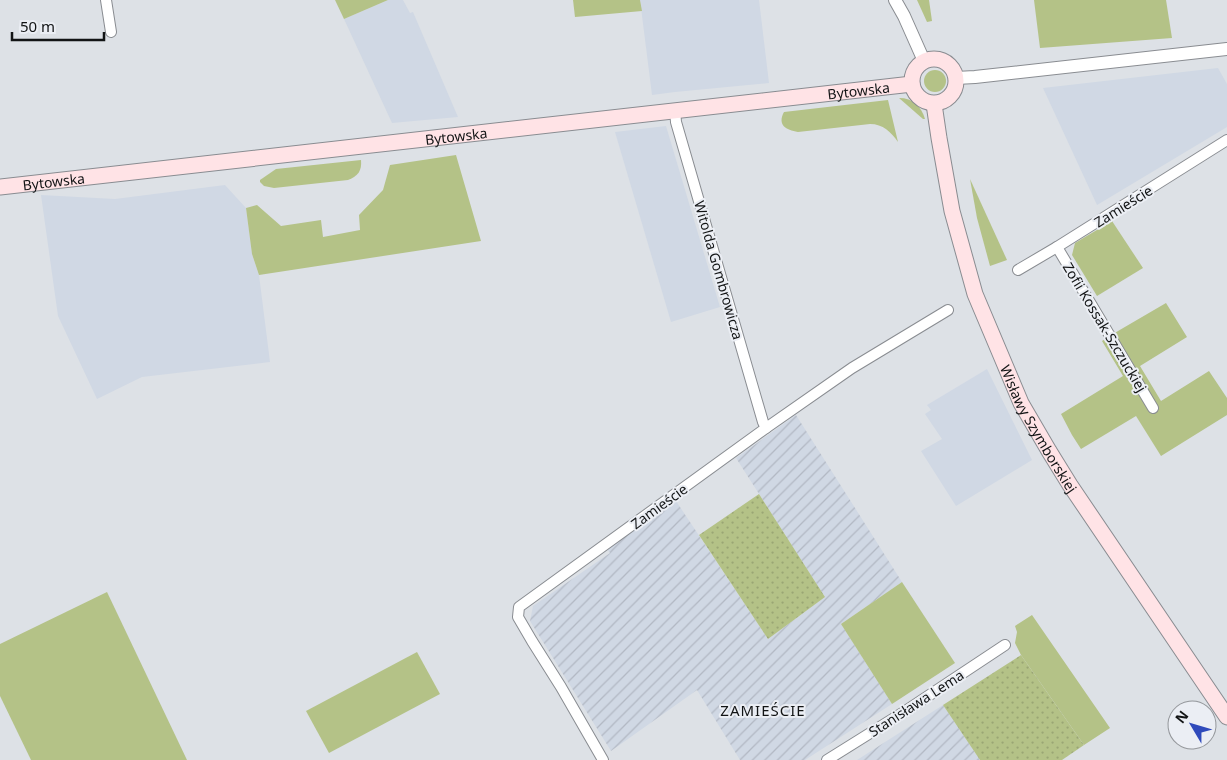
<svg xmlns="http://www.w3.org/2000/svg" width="1227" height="760" font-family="'Noto Sans',sans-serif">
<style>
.built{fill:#d0d8e4}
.industrial{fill:url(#industrial-furrows)}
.grass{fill:#b4c287}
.garden{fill:url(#garden-dots)}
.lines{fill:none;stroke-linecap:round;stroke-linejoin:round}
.minor-casing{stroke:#898c91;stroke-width:12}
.tertiary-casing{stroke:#898c91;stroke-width:14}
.secondary-casing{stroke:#898c91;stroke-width:17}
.minor{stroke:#fff;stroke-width:10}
.tertiary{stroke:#fff;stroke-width:12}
.secondary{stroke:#ffe3e6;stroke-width:15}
.labels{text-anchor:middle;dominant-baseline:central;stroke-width:4;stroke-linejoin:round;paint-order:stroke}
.street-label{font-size:14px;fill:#121415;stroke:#ebeef4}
.neighbourhood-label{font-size:15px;letter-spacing:1px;fill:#121415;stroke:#ebeef4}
</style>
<defs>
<pattern id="industrial-furrows" width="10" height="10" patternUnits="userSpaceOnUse" patternTransform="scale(1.25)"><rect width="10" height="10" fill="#d0d8e4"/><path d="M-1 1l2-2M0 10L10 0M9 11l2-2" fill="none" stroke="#b2b8c3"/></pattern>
<pattern id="garden-dots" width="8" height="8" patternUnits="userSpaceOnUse" patternTransform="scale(1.25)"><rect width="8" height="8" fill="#b4c287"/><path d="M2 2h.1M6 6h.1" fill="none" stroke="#9aa674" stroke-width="1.8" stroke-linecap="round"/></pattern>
</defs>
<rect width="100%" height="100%" fill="#dde1e6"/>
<g class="built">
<path d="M388,0H403L410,13L413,12L458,117L392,123L344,19Z"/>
<path d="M640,0H759L769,83L675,92L652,95Z"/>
<path d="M1218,68L1227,84V127L1097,205L1043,88Z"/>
<path d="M666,126L720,307L671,322L615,132Z"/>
<path d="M225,185L246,208L252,254L259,275L270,362L142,377L97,399L58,316L41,195L115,199Z"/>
<path d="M987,369L1032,460L956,506L921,451L942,439L925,414L931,410L927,405Z"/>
</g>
<g class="industrial">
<path d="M796,415L902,582L841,624L892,704L805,760H740L697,690L611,751L530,621L533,606L610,553L607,549L676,501L768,639L825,597L736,458Z"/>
<path d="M943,705L980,760H857Z"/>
</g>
<g class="grass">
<path d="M335,0H388L344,19Z"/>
<path d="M573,0H640L642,11L575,17Z"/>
<path d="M917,0H929L932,21L927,22Z"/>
<path d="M1034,0H1166L1172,38L1040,48Z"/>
<circle cx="935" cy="81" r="11"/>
<path d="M899,98C913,98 921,106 925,119H923Z"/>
<path d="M888,100L898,142C891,132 883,124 870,124L798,132C786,130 777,125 784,112Z"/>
<path d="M456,155L481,241L259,275L252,254L246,208L257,205L281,226L321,220L323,237L360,230L359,215L383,190L390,165Z"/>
<path d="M361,160C362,171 358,176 348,180L274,188L264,186L260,182V180L276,169Z"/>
<path d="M970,179L1007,260L990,266L977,218Z"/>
<path d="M1112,221L1143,268L1097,296L1072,255L1075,243Z"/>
<path d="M1166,303L1187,337L1140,366L1161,401L1209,371L1227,398V415L1161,456L1136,416L1081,449L1072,435L1061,414L1123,376L1102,341L1118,331Z"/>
<path d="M902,582L955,663L892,704L841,624Z"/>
<path d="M107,592L187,760H31L0,696V644Z"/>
<path d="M1032,615L1110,728L1084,745L1021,655L1015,643L1017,632L1015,626Z"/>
<path d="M417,652L440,694L329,753L306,711Z"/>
</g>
<g class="garden">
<path d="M759,494L825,597L768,639L699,535Z"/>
<path d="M1021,655L1084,745L1062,760H980L943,705Z"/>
</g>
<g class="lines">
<defs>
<g id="minor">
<path d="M106,0L111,32"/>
<path d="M675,110L676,122L763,422L766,428"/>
<path d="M1057,247L1153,408"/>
<path d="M1018,270L1057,247L1227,140"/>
<path d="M603,760L561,687L532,641L518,617L519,607L766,428L852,368L948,310"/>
<path d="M827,760L907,710L1005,645"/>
</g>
<g id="tertiary">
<path d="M895,0L904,16L924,61"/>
<path d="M956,78L975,77L1227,49"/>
</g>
<g id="secondary">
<circle cx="934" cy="81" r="22"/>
<path id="s1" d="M934,104L939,138L952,211L975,294L1021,403L1049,451L1070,485L1227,717"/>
<path id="s2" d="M0,187L912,84"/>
</g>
</defs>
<use href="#minor" class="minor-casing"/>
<use href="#tertiary" class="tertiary-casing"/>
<use href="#secondary" class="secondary-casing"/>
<use href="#minor" class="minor"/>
<use href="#tertiary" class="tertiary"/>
<use href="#secondary" class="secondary"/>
</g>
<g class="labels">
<g class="street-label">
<text stroke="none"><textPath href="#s2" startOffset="864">Bytowska</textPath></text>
<text stroke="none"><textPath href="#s2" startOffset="459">Bytowska</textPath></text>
<text stroke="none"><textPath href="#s2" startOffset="54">Bytowska</textPath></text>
<text transform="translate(1123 206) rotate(-32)">Zamieście</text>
<text transform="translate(719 270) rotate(74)">Witolda Gombrowicza</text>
<text transform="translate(1105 327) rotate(59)">Zofii Kossak-Szczuckiej</text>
<text stroke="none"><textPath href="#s1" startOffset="344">Wisławy Szymborskiej</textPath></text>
<text transform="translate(659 506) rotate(-36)">Zamieście</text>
<text transform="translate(916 703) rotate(-33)">Stanisława Lema</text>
</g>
<g class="neighbourhood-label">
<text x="763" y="710">ZAMIEŚCIE</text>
</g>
</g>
<g transform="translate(1192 725) rotate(308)"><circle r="24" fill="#ebeef4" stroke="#94979b"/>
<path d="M0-4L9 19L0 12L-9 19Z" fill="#2f4abb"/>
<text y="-8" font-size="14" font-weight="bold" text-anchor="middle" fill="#121415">N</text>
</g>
<path d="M12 32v8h92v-8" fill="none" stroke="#121415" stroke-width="2.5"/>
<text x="20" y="32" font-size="15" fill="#121415" stroke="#ebeef4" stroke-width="4" paint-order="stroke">50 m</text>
</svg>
